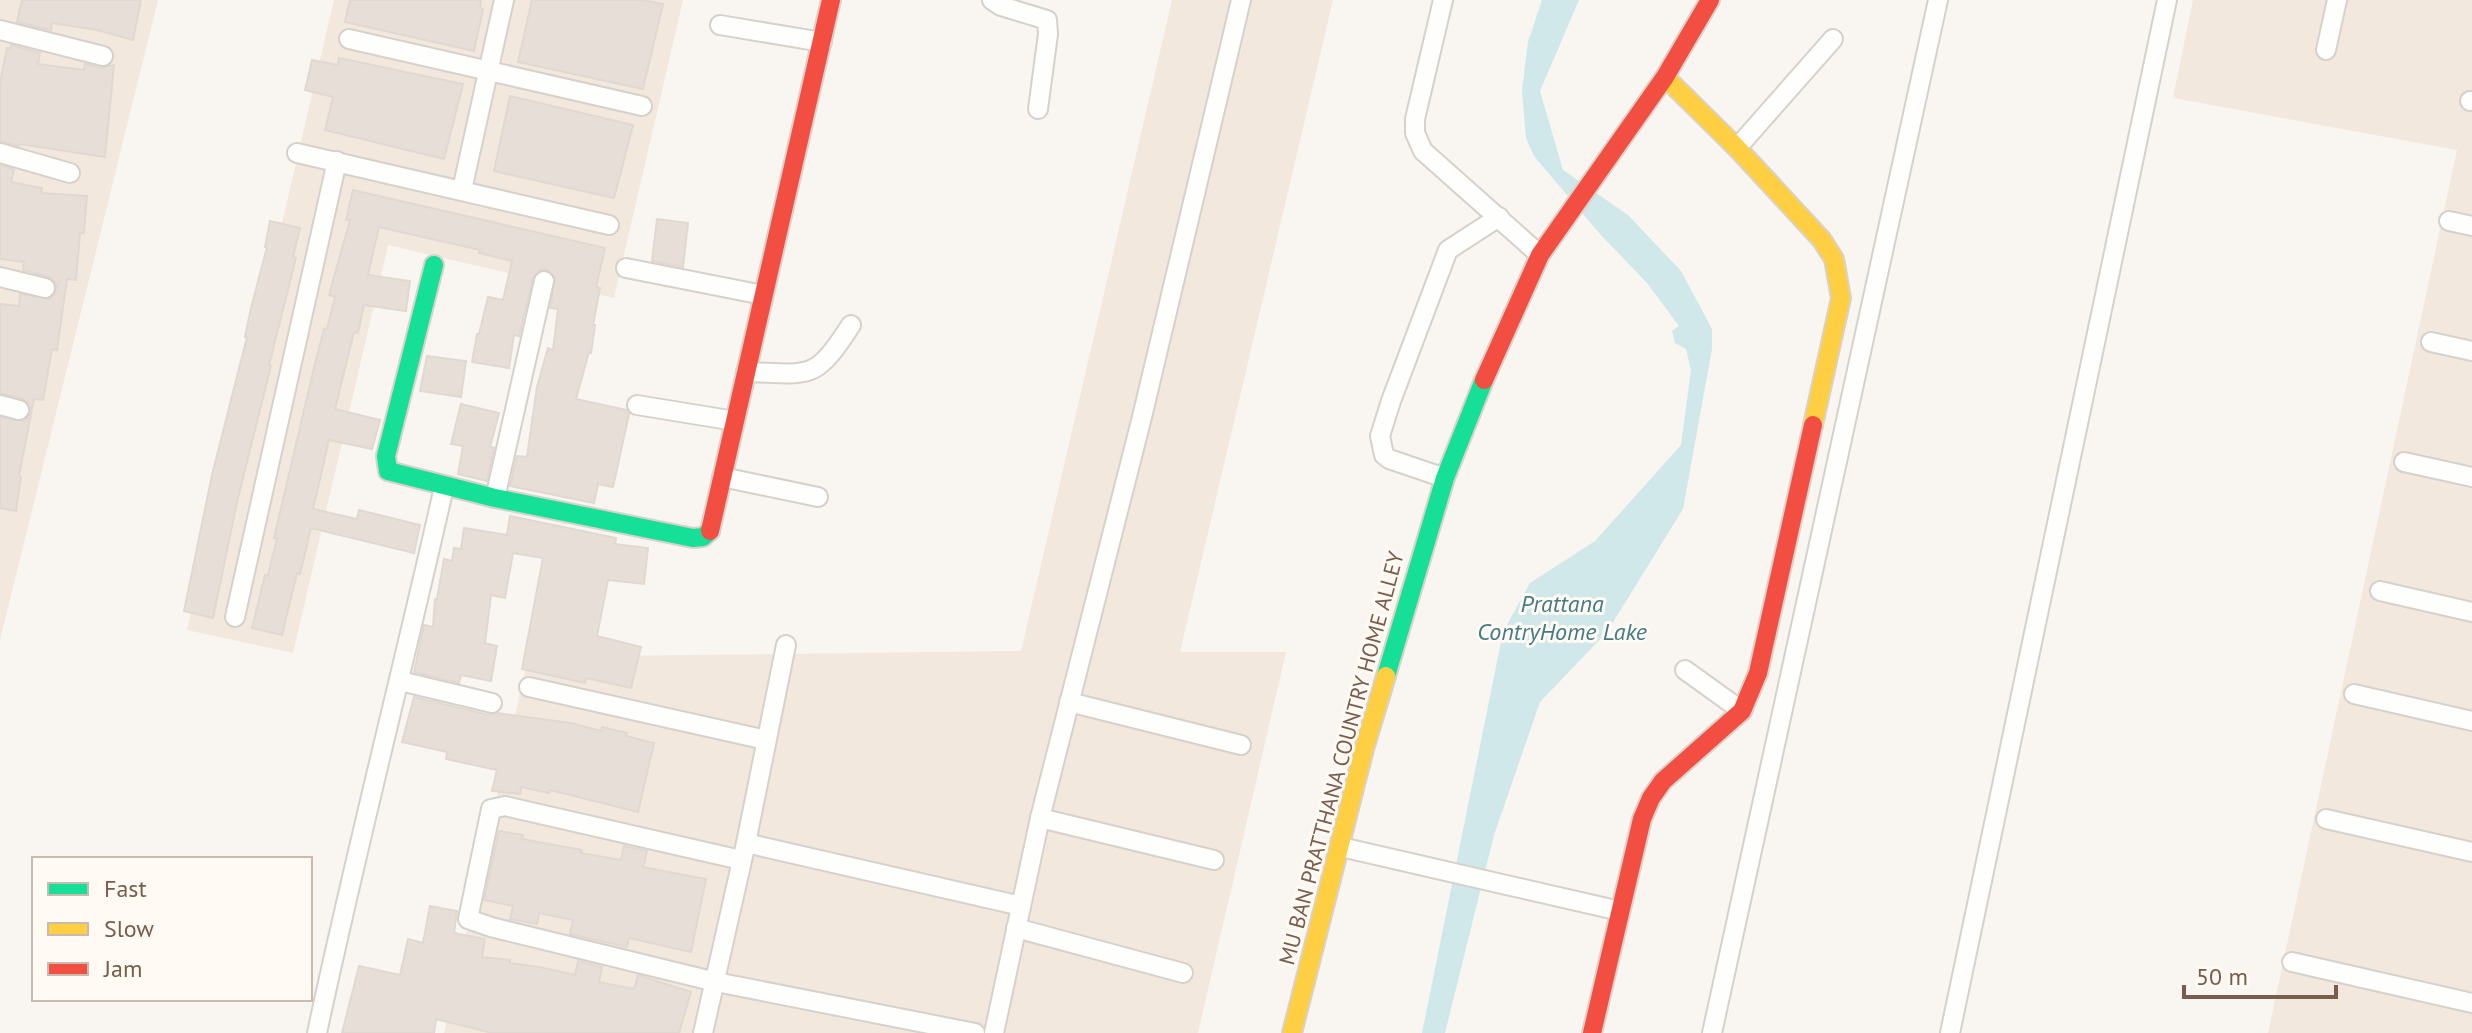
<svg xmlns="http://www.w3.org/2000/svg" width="2472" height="1033" font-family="'PT Sans',sans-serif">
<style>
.residential{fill:#f2e8de}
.water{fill:#d0e8ea}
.building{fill:#e6ded7;stroke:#e2d8d2;stroke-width:2}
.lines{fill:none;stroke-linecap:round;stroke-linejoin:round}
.street-casing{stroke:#d7d1cb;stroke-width:22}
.fast-casing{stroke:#d9d2cb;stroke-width:22}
.slow-casing{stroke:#d9d2cb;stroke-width:22}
.jam-casing{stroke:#d9d2cb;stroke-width:22}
.street{stroke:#fefefd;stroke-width:18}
.fast{stroke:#16e098;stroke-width:18}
.slow{stroke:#ffcf43;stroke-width:18}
.jam{stroke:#f24e42;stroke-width:18}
.labels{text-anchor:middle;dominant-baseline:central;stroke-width:6;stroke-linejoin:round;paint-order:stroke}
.street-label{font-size:22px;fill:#7a5c4d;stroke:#fffaf3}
.water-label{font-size:24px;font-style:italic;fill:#437c86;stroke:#fffaf3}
</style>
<rect width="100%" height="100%" fill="#f9f5f0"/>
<g class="residential">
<path d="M0,0H158L0,640Z"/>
<path d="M334,0H683L614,298L388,245L293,653L187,630Z"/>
<path d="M1172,0H1333L1180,652H1286L1198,1033H444L528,657L1021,651Z"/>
<path d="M2193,0H2472V1033H2268L2457,150L2173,98Z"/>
</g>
<path class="water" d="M1542,0H1579L1540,91L1563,170L1628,215L1681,271L1712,329V349L1683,509L1607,632L1540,702L1494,835L1445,1033H1422L1503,632L1530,583L1595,541L1681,445L1691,370L1686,349L1675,343L1672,331L1679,326L1647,283L1600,234L1534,156L1526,138L1522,90L1528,42Z"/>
<g class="building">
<path d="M22,0H141L133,40L97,30L52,23L51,30L17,22Z"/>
<path d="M350,0H481L480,8L483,9L474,51L345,22Z"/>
<path d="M532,0H643L663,4L643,89L518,62Z"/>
<path d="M11,45L40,53L38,64L84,70L85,64L101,68L114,65L105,157L20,144L19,146L0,141V83L7,48L10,49Z"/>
<path d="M339,58L463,84L444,159L325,130L333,97L305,90L312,60L338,65Z"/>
<path d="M510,96L633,125L614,198L494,171Z"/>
<path d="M0,165L14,170L11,182L42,188L41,193L87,196L84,233H80L76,280L67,279L57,350L52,349L43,400L34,399L19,476L21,477L16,511L0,508V417L23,421L28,418L31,408L23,399L0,393V304L19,306L20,294L49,299L56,292L57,285L49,277L23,270L24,262L0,259Z"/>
<path d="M353,190L605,248L596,287L600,288L593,325H595L591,353L589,352L576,399L626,410L629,414L613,487L598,484L594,503L510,486L517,456L527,457L537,387L548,348L553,350L558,309L550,308L555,277L547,270L541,269L533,278L519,336L514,335L509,368L472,362L477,334H479L488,297L503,300L512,261L479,253L480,250L379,227L368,275L410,281L406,311L364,305L358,333L354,332L335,409L380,420L372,449L329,440L313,509L357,519L359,510L420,525L414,553L311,528L300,574L297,573L282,635L252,628L265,575H268L277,539L274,538L313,372L324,329H327L335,297L329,295L350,220H346Z"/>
<path d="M657,219L688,223L683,267L652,261Z"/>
<path d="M270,221L300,228L293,257L296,258L269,365L271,366L237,502L213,618L184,611L212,475L247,337H245L251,308L267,247H265Z"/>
<path d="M427,356L466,361L461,397L420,391Z"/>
<path d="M461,404L499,413L490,447L494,448L487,481L458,474L463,446L451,444Z"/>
<path d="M510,516L616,538L615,544L648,548L644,584L608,580L597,636L641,647L631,688L586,678L585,683L522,669L543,558L513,553L505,598L491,595L485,643L497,646L491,681L461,675L459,683L414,672L424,625L433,627L435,599H437L444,559L452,561L454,548L461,549L464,528L507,535Z"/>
<path d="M414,697L489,715L497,713L571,723L601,731L602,727L627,733L626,736L654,743L638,812L550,790L549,793L521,787L520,794L492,791L497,770L446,759L447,752L402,742Z"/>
<path d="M499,831L523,835L522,839L582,850L581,853L621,860L624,846L647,851L643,867L706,879L691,952L629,938L627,947L570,934L573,920L539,913L537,924L510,919L513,906L484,900Z"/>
<path d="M430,906L457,911L454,933L485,939L482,957L510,960V963L539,967L575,975L578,961L602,967L599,982L634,989L638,975L691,992L679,1033H492L436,1019L434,1033H342L359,966L400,975L408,939L423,943Z"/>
</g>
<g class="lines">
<defs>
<g id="street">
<path d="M992,0L1001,6L1047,20L1048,34L1038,109"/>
<path d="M1443,0L1415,119V133L1423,151L1540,255"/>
<path d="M720,25L822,42"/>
<path d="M0,30L103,56"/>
<path d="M349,39L642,106"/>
<path d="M2326,50L2337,0"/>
<path d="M2470,101H2472"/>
<path d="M1737,148L1833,39"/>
<path d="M0,153L70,173"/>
<path d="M297,153L609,225"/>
<path d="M462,190L504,0"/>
<path d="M2449,221L2472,226"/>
<path d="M626,268L763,295"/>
<path d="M0,277L45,288"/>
<path d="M2431,342L2472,351"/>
<path d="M746,372C811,374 814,382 851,325"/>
<path d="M0,405L19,410"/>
<path d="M637,405L735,421"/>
<path d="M2404,462L2472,477"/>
<path d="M722,477L818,497"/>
<path d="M1445,478L1389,459L1384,455L1380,436L1391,401L1448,250L1499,217"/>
<path d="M495,498L544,281"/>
<path d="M2380,591L2472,612"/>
<path d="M235,617L337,161"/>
<path d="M1685,670L1742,711"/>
<path d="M400,681L492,703"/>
<path d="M529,687L766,740"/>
<path d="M2354,694L2472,721"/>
<path d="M1069,702L1241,745"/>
<path d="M1040,818L1214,860"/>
<path d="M2326,819L2472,852"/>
<path d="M746,843L1021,906"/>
<path d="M1341,847L1620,911"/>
<path d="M741,860L505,806L491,809L468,919L491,927L716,982L975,1033"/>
<path d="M1016,928L1183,973"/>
<path d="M2292,962L2472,1003"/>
<path d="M317,1033C356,850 403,669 444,487"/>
<path d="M703,1033L746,843L786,645"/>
<path d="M994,1033L1040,818L1142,417L1241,0"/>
<path d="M1712,1033L1938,0"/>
<path d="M1950,1033L2167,0"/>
</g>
<g id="fast">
<path d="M434,265L386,456L388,471L495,498L693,538L703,537L710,531"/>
<path d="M1386,676L1445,478L1484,380"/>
</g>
<g id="slow">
<path d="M1665,77L1737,148L1822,240L1834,259L1841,298L1813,425"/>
<path d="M1292,1033L1364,749L1386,676"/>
</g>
<g id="jam">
<path d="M1484,380L1540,255L1665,77L1710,0"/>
<path d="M710,531L831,0"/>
<path d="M1592,1033L1642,819L1651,798L1663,781L1742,711L1758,673L1813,425"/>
</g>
</defs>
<use href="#street" class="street-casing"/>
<use href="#fast" class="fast-casing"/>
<use href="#slow" class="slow-casing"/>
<use href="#jam" class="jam-casing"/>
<use href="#street" class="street"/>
<use href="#fast" class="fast"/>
<use href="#slow" class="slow"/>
<use href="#jam" class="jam"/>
</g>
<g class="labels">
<g class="street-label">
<text transform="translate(1341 758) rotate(-75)">MU BAN PRATTHANA COUNTRY HOME ALLEY</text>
</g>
<g class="water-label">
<text x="1562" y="603">Prattana<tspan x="1562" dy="28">ContryHome Lake</tspan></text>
</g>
</g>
<rect x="32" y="857" width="280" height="144" fill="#fffaf3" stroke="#cabbb1" stroke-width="2"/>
<rect x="48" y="883" width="40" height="12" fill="#16e098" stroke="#cabbb1" stroke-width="2"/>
<text x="104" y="897" font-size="24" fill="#7a5c4d">Fast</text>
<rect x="48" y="923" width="40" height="12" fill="#ffcf43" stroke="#cabbb1" stroke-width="2"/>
<text x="104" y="937" font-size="24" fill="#7a5c4d">Slow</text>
<rect x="48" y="963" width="40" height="12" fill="#f24e42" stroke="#cabbb1" stroke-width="2"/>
<text x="104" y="977" font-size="24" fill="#7a5c4d">Jam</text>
<path d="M2184 985v12h152v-12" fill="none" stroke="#7a5c4d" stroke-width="4"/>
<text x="2196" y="985" font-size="24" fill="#7a5c4d" stroke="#fffaf3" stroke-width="6" paint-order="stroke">50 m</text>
</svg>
